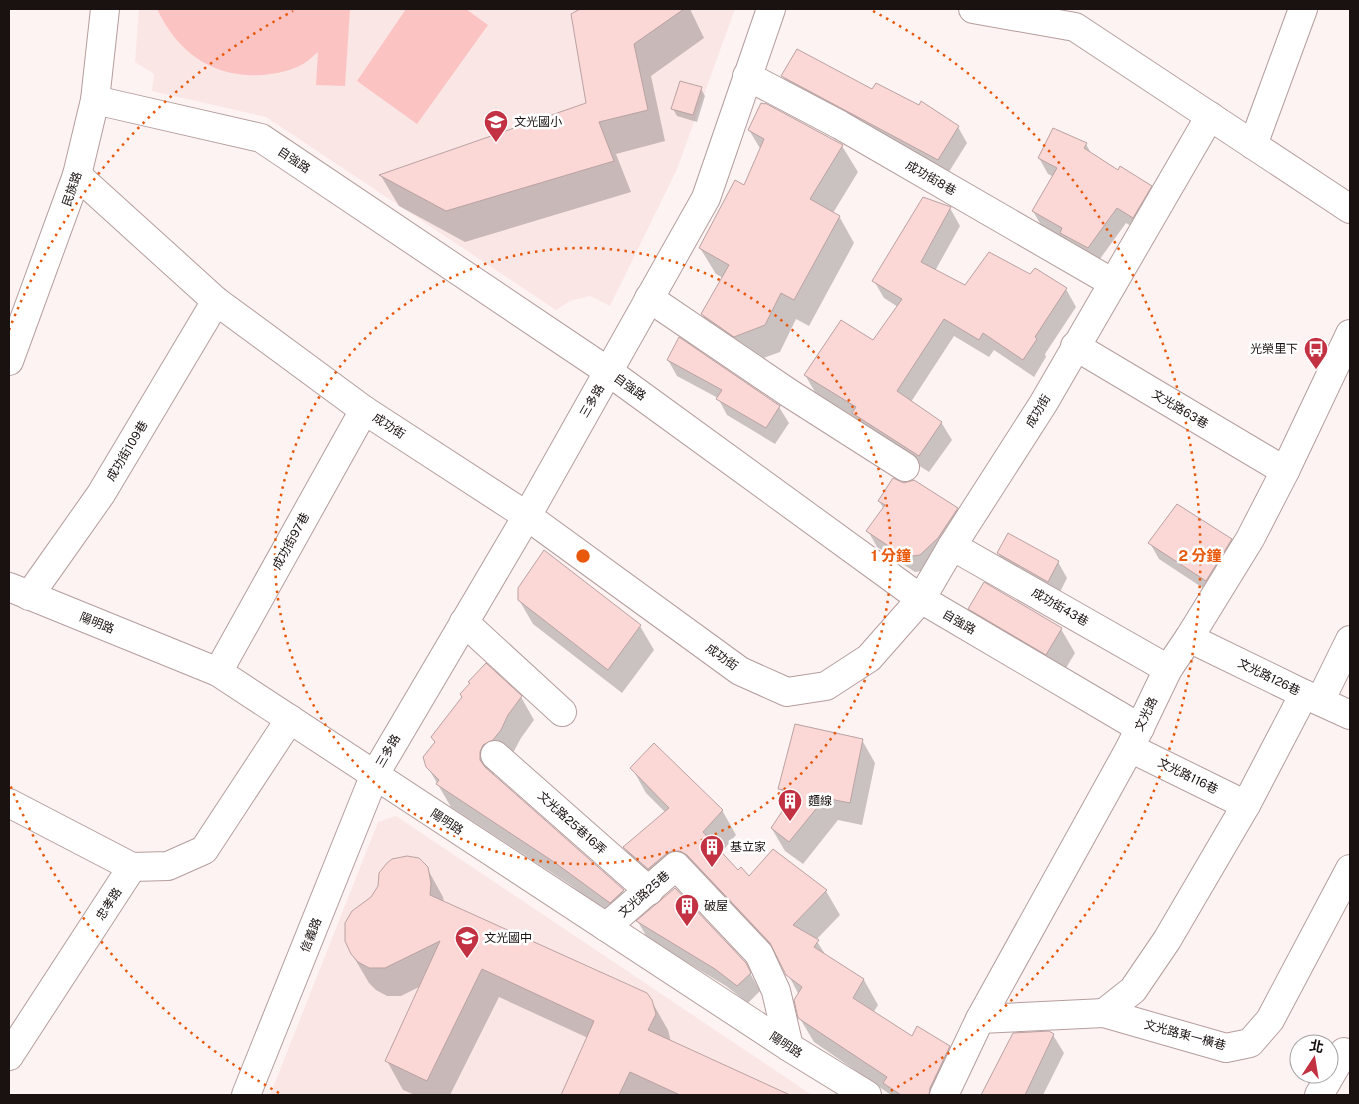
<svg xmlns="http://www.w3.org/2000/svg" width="1359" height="1104" font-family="'Public Sans','Noto Sans TC',sans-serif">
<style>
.built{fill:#fbe6e6}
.green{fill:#fbc3c2}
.shadow{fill:#0003}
.building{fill:#fbd7d6;stroke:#baa2a2}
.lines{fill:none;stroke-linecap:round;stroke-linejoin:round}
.minor-casing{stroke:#b59e9d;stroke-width:30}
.minor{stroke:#fff;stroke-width:28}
.ring{fill:none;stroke:#e8590c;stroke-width:2.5;stroke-dasharray:2.5 5}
.labels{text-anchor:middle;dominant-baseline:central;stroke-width:5;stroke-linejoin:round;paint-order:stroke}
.poi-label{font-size:12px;fill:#1a1111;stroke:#fff;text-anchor:start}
.street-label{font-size:12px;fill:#1a1111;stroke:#fff}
.centre{fill:#e8590c;stroke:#fff;stroke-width:2.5}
.ring-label{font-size:15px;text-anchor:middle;font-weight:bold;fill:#e8590c;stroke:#fff;stroke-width:5;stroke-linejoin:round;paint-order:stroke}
</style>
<rect width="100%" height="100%" fill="#fdf3f2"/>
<g class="built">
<path d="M139,9H735L677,169L610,306L590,296L570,301L556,310L266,117L152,91L154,74L135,62Z"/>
<path d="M396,816L812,1095H270L378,822Z"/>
</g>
<g class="green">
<path d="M157,9H350L345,86L316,85L318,52C313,56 308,61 303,64C291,71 275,74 262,75C213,78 178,53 157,9Z"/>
<path d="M406,9H466L488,25L417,124L357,81Z"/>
</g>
<g class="shadow">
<path d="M582,9H690L704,38L651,76L665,141L616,154L631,192L465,242L399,206L381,176L588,104L572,15Z"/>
<path d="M783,76L872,91L958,127L967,143L947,175L792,92Z"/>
<path d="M701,89L705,96L697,122L677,116L673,109Z"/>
<path d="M766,105L842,146L858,172L833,213L839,216L854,243L809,326L796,319L780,352L750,363L717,341L702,314L723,278L716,274L700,248L744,186L761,150L749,130Z"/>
<path d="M1086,144L1092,155L1118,172L1151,187L1160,202L1142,233L1126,223L1097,263L1042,227L1033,211L1054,177L1048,174L1039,158Z"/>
<path d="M950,208L960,226L935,271L966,287L1031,276L1066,289L1076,307L1045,354L1046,357L1034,377L994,350L989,357L954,336L911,402L941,422L952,440L929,472L863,430L856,418L815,392L805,375L873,342L898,307L884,298L874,281Z"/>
<path d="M668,360L779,407L789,423L775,444L727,415L718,398L677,376Z"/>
<path d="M879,501L957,509L966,524L929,570L915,572L877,547L868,531L884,509Z"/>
<path d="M1231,539L1240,555L1215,596L1159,559L1150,543Z"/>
<path d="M544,552L640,626L654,650L622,693L533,624L519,600Z"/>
<path d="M998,553L1058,562L1067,578L1057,598L1007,569Z"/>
<path d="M970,609L1061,629L1075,653L1060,678L984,633Z"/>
<path d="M521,697L534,720L521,738L513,753L496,768L493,775L623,891L637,914L624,925L569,884L451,807L427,766L436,744L432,738Z"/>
<path d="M862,740L875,763L862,825L838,820L803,864L785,851L772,829L789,804L780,788Z"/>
<path d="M632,768L722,810L736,835L721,853L738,872L749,878L826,891L840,915L816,940L827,957L864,980L878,1005L873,1013L912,1038L949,1047L963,1072L952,1095H891L814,1042L799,1017V995L782,963L703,880L639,872L625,848L665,812L646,793Z"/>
<path d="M427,868L443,897L444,903L651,1000L668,1030L671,1042L787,1095H562L588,1038L499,997L450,1095H415L403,1090L387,1061L421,986L401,996H387L376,990L369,983L352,954Z"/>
<path d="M638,922L745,964L760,991L748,1003L726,986L648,939Z"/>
<path d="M1013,1034L1053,1035L1064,1053L1043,1095H983Z"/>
</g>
<g class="building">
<path d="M580,9H684L634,44L648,110L599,122L614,161L446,211L379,175L586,103L571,14Z"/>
<path d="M797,49L872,89L876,83L919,105L921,101L959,126L938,160L781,76Z"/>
<path d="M680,81L702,87L693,115L671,109Z"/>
<path d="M761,103L765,104V103L843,145L810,199L840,216L794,300L781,293L765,325L734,337L701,314L729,265L699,248L735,180L744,185L764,139L748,130Z"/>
<path d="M1053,128L1087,143L1084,148L1118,170L1120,166L1152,186L1133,218L1117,208L1088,248L1060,233L1062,228L1032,211L1057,168L1038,158Z"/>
<path d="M923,197L951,207L921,262L965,285L989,252L1030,274L1035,268L1067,288L1035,337L1037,339L1023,360L983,333L979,340L944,319L897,391L942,422L919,456L852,413L856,407L804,375L841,320L873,340L902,299L872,281Z"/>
<path d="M679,337L780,406L766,428L716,399L722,390L667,360Z"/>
<path d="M893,478L904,483L914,480L958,508L938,538L920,555L905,557L866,531L885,505L878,501Z"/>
<path d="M1177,504L1232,539L1206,581L1148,543Z"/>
<path d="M1008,533L1059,561L1048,582L997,553Z"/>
<path d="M544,550L641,625L608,670L518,600V588Z"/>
<path d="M984,582L1062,628L1046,655L968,609Z"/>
<path d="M486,663L522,696L508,715L501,730L493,740L483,745L480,752V760L485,767L624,890L610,903L554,862L436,784L439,780L426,767L423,757L435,742L431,737L462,697L460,694L470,683L468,682Z"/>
<path d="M795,724L863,739L850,803L825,798L789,842L771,828L795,792L778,789Z"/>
<path d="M654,743L723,810L703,832L738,870L741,867L749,876L773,849L827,890L793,925L819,940L814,947L864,979L853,998L912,1036L917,1026L950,1046L930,1088L929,1095H901L883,1083L887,1077L798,1018L794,1000L802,987L786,975L770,943L687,855L680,851H672L666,854L648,869L623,847L669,808L630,768Z"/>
<path d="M407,856L419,858L428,867L431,883L430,895L647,993L652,1000L656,1014L648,1030L790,1095H680L630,1072L619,1095H561L594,1021L482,969L427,1081L385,1061L440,941L385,968H369L358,962L351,954L345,941V923L352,911L371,897L378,886L379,873L387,863L392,859Z"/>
<path d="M675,888L746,963L751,973L737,986L715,969L636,921Z"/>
<path d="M1049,1031L1054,1034L1025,1095H981L1013,1033Z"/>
</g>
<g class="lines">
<defs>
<g id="minor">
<path d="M973,9L1075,27L1350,209"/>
<path d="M747,76L840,125L1113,283"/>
<path d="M95,100L261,138L609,372L921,599L1140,728"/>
<path d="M1253,145L1303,9"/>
<path d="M77,175L216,301L364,410L527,516L740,671L787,692L826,686L869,658L921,599L952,546L1043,404L1210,116"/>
<path d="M649,298L789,393L905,467"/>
<path d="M1075,346L1285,471"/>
<path d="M9,361L77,175L95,100L105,9"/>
<path d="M952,546L1168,669"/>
<path d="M9,587L218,672L789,1047L867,1095"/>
<path d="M29,596L101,494L216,301"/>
<path d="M464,622L562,712"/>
<path d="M1189,638L1304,694L1350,715"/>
<path d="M218,672L364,410"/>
<path d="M1320,701L1350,640"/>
<path d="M1130,748L1246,805"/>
<path d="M495,755L649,891"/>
<path d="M9,803L132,867L9,1056"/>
<path d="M132,867L168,866L204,850L290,719"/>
<path d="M606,927L676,866L759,954L776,991L789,1047"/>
<path d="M1104,1013L1133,990L1167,940L1246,805L1304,694"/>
<path d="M980,1019L1104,1013L1226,1048L1250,1043L1270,1020L1350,869"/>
<path d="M246,1095L375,774L527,516L706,198L771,9"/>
<path d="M944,1095L980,1019L1130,748L1168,669L1189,638L1250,539L1285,471L1350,334"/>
<path d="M1319,1095L1344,1052L1350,1055"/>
</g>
</defs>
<use href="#minor" class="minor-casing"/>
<use href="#minor" class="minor"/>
</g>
<g class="ring">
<circle cx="583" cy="556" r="308"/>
<path d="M279 1093A617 617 0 0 1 9 782M9 330A617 617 0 0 1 293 11M873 11A617 617 0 0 1 887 1093"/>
</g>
<defs>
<symbol id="school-pin" viewBox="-11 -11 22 30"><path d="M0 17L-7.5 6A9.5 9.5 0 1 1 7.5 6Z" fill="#c23242" stroke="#fff"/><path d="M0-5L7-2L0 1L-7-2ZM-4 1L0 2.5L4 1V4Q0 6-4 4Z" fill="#fff"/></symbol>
<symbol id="bus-pin" viewBox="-11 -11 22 30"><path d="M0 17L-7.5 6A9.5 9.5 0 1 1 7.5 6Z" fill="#c23242" stroke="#fff"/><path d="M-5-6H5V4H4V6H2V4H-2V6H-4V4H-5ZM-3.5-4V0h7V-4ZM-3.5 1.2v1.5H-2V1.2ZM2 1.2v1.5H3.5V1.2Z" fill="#fff"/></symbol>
<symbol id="building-pin" viewBox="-11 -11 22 30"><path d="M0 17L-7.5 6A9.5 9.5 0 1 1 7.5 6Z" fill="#c23242" stroke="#fff"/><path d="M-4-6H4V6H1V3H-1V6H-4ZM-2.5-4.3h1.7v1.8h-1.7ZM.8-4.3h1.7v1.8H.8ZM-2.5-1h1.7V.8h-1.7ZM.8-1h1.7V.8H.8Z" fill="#fff"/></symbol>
</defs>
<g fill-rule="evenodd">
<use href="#school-pin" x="482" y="108" width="28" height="38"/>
<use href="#bus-pin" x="1302" y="335" width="28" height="38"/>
<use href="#building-pin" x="776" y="787" width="28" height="38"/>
<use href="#building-pin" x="698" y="833" width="28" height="38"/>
<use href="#building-pin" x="673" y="892" width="28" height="38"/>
<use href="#school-pin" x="453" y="924" width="28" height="38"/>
</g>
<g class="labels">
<g class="poi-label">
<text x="514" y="122">文光國小</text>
<text x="1298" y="349" text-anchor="end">光榮里下</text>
<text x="808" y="801">麵線</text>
<text x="730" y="847">基立家</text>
<text x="704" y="906">破屋</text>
<text x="484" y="938">文光國中</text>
</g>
<g class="street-label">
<text transform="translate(294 160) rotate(34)">自強路</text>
<text transform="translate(931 178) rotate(30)">成功街8巷</text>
<text transform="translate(72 189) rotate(-71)">民族路</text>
<text transform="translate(630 387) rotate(36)">自強路</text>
<text transform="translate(592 401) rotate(-60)">三多路</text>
<text transform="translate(1180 409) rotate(31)">文光路63巷</text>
<text transform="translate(1038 411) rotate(-59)">成功街</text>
<text transform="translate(389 426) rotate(33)">成功街</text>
<text transform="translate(127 451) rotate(-59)">成功街109巷</text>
<text transform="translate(291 541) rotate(-61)">成功街97巷</text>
<text transform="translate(1060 607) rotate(30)">成功街43巷</text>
<text transform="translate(959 622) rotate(30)">自強路</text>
<text transform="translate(97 623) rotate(22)">陽明路</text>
<text transform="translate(722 657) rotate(36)">成功街</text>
<text transform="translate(1269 677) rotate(26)">文光路126巷</text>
<text transform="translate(1146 714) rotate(-64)">文光路</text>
<text transform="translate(388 751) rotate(-60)">三多路</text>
<text transform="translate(1188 776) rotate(26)">文光路116巷</text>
<text transform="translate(447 822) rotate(33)">陽明路</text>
<text transform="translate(572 823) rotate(42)">文光路25巷16弄</text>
<text transform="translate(644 894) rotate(-41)">文光路25巷</text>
<text transform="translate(109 904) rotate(-57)">忠孝路</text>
<text transform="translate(311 935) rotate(-68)">信義路</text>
<text transform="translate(1185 1035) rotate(15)">文光路東一橫巷</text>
<text transform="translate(786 1045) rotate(33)">陽明路</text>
</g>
</g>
<circle cx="583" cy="556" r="8" class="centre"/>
<g class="ring-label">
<text x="891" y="561">1 分鐘</text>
<text x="1200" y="561">2 分鐘</text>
</g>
<rect width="1359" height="1104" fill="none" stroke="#1a1111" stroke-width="20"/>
<g transform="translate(1314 1059) rotate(12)"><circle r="24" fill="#ffffff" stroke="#a3a0a0"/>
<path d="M0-4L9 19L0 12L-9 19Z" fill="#c23242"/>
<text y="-8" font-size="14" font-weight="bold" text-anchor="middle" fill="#1a1111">北</text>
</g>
</svg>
